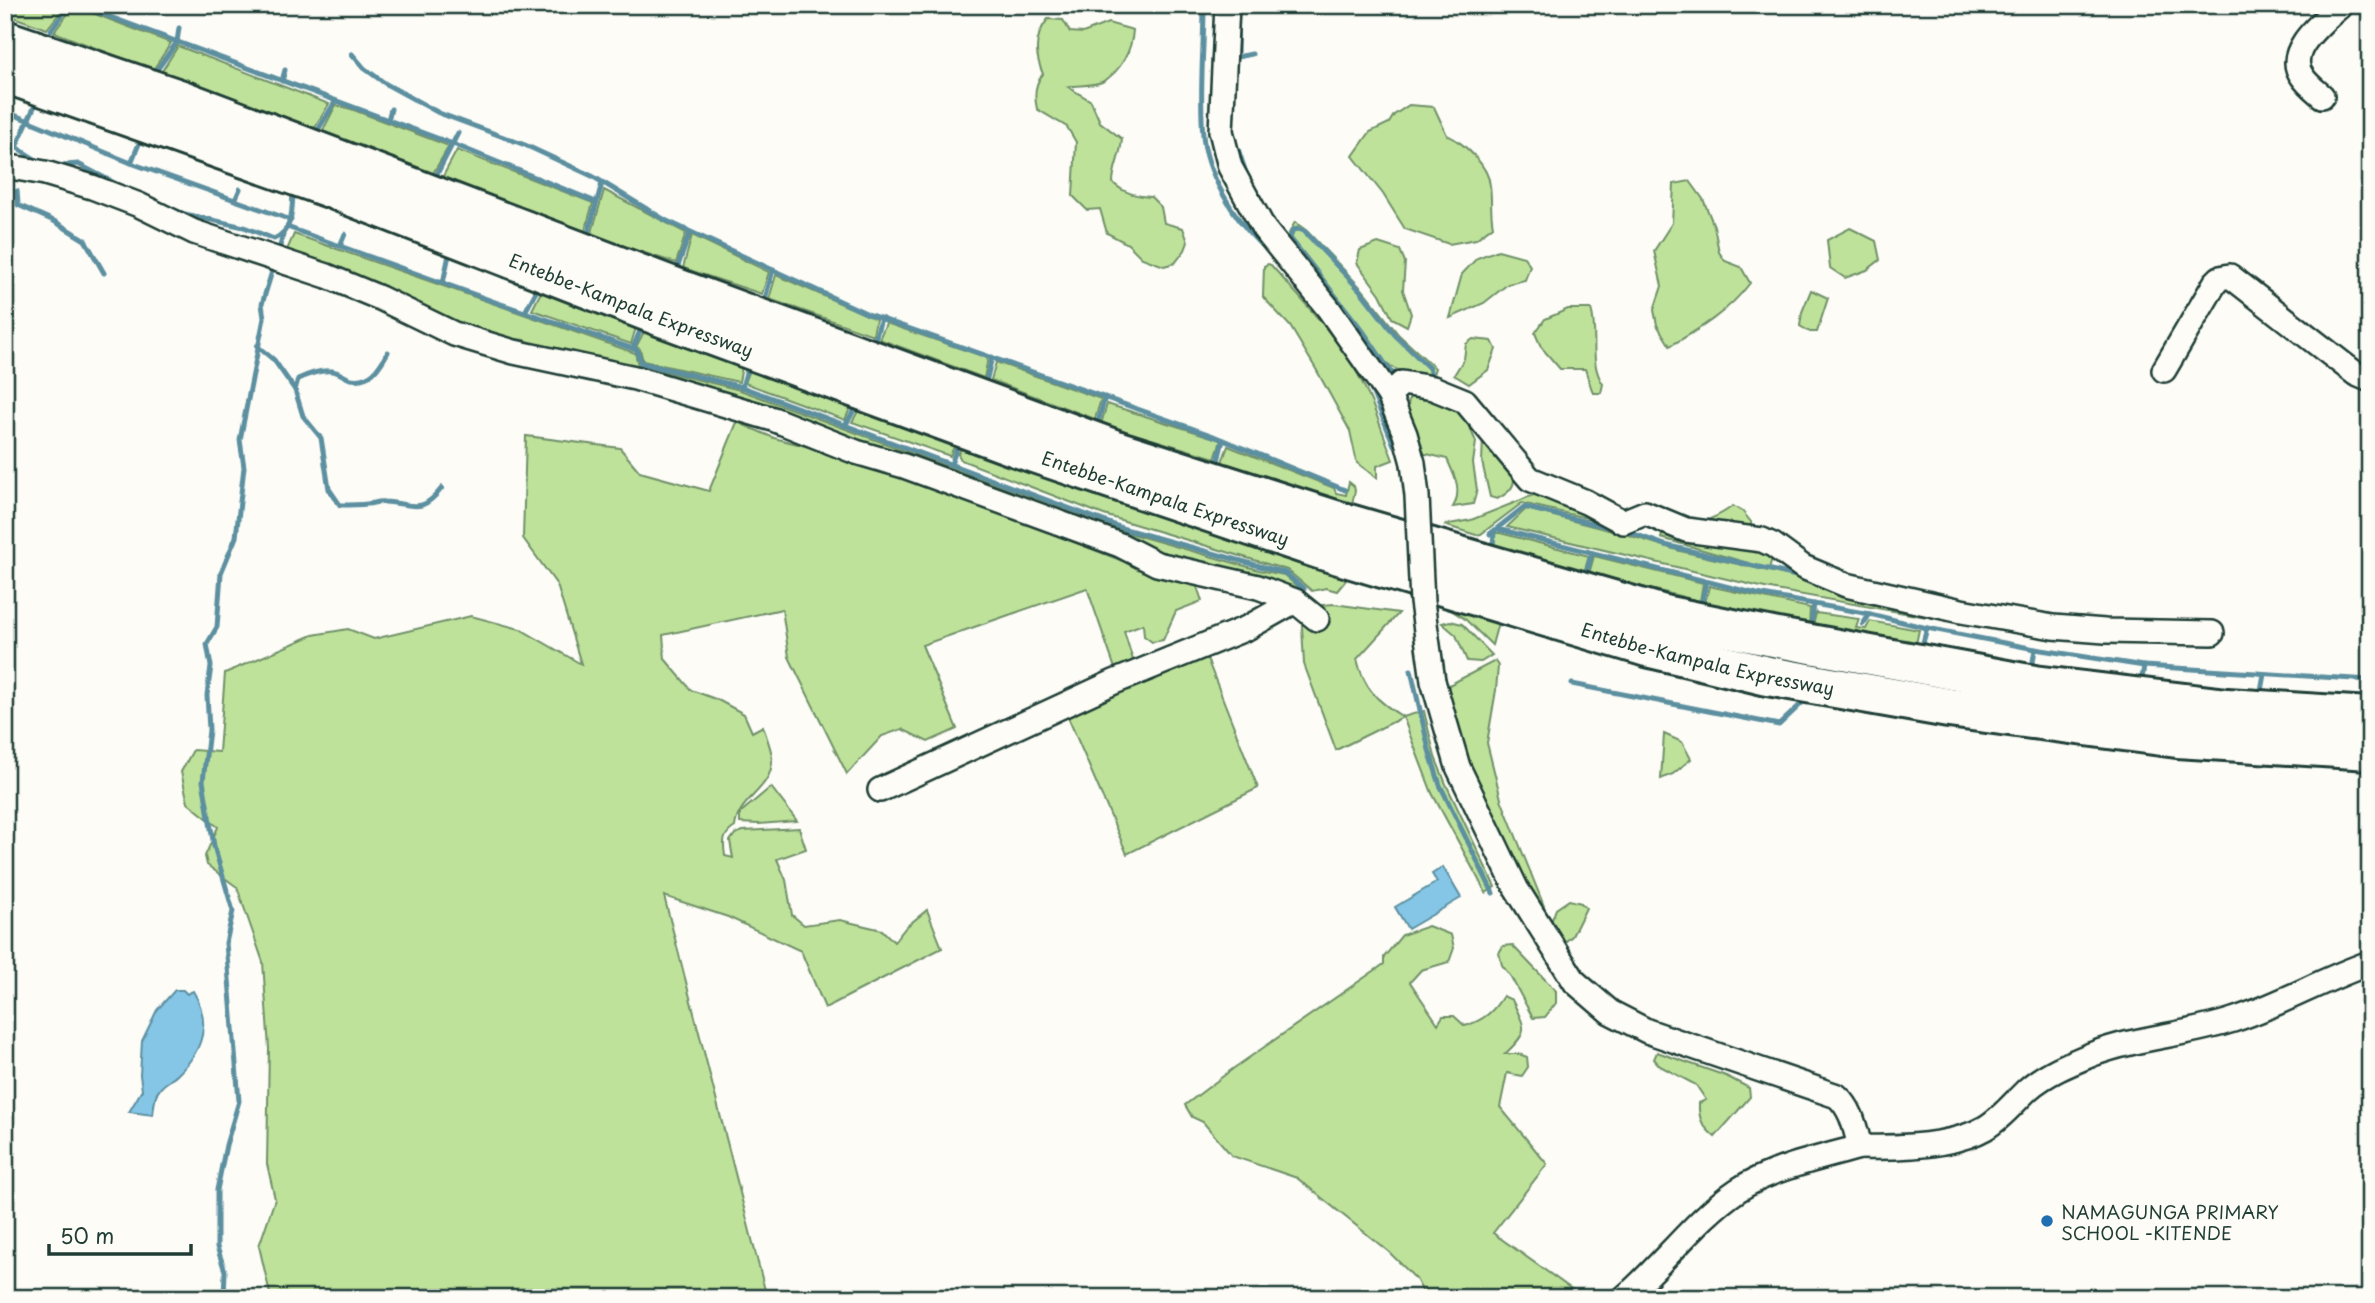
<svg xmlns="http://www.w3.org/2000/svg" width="2375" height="1303" font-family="'Playpen Sans',sans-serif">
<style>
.green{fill:#bfe29b;stroke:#6f9068;stroke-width:2}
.water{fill:#85c6e6;stroke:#5c8f9f;stroke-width:2}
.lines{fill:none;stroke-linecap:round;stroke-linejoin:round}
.stream{stroke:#5c8f9f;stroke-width:5}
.street-casing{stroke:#1f3d34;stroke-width:28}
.highway-casing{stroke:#1f3d34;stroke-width:44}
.street{stroke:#fdfcf7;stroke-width:23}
.highway{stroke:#fdfcf7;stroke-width:38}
.street-bridge-casing{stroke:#1f3d34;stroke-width:28;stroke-linecap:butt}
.street-bridge{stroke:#fdfcf7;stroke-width:23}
.poi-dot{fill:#1f6fb2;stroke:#fdfcf7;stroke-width:2.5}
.labels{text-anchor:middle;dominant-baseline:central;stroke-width:5;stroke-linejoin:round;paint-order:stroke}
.street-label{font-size:18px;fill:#1f3d34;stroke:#fdfcf7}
.poi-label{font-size:18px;fill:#1f3d34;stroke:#fdfcf7;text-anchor:start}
</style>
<rect width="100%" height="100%" fill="#fdfcf7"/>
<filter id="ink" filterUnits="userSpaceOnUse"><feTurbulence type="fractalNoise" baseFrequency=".0143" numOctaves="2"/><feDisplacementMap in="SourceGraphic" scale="14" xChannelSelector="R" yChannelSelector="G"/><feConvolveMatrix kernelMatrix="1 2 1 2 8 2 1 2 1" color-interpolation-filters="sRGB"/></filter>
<g filter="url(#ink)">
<g class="green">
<path d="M5,5H66L47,29L5,14Z"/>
<path d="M74,6L171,43L153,70L54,32Z"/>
<path d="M1048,19L1063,20L1070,32L1083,33L1108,23L1133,30C1132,49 1121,72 1102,82C1092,86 1078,85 1068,87L1091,101L1100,122L1122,139C1121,156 1113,167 1113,183C1124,193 1136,196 1151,197L1161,207L1164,223L1183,228L1188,242L1185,250L1175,263L1164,266L1142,258L1128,244L1107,233L1100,209L1087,210L1073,196L1076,142L1067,127L1037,109C1034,96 1034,84 1043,74C1034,54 1034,36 1048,19Z"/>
<path d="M178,46L329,104L313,131L160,74Z"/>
<path d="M336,105L351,109L449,146L432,175L321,134Z"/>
<path d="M1409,105L1434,107L1447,135C1464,143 1489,166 1490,186C1492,199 1490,212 1493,226L1476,239L1449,244L1405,229L1383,194L1353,156L1370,132L1389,123L1394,115Z"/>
<path d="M457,150L593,203L585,231L442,178Z"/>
<path d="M1690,181L1703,199L1714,226L1719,252L1725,261L1741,267L1750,283C1729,311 1700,329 1670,346L1657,325L1654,310L1662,286L1654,251L1672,223L1674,184Z"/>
<path d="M604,190L686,233L676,263L591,236Z"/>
<path d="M1295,222L1307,231L1363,290L1399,335L1435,368L1433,374C1419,376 1396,372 1385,363L1347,309L1286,239Z"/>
<path d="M1850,228L1876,241L1880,260L1867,270L1845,278L1830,268L1827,240Z"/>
<path d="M294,234L635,353L638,365L740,390L1125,532L1259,570L1284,575L1300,589L1291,592L1172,561L611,360L562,352L524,340L479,334L287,250Z"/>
<path d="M692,235L769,272L762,294L683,268Z"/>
<path d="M1378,243L1400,250L1405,262L1403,290L1411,314L1407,326L1392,318L1380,294L1357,263L1360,250Z"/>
<path d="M1498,250L1524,257L1530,266L1525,280L1508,284L1484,303L1450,318L1462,274L1477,258Z"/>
<path d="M1268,264L1271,265C1299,297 1330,329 1353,366C1371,395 1381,428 1393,460L1377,466V478L1357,463L1350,431L1316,369L1290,326L1263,297L1264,266Z"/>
<path d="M776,275L876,319L873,335L769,299Z"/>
<path d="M543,288L638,321L631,344L532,310Z"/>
<path d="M1811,290L1828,298L1817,332H1810L1800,326L1802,312Z"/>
<path d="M1568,309H1591C1599,334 1588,362 1603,384L1601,393H1593L1585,369H1560L1541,347L1535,333L1545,319Z"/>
<path d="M886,323L988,358L984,378L879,339Z"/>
<path d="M647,326L743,362L739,382L643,361L640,349L636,347Z"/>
<path d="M1473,339L1492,341L1496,349L1488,370L1469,384L1454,375L1464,359L1466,344Z"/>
<path d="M996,362L1101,399L1095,419L991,380Z"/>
<path d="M752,365L853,402L845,420L745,383Z"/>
<path d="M1410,391L1462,408L1476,442L1473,463L1477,490L1473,504L1453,507C1463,490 1454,475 1447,459L1427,454H1415L1408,406Z"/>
<path d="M1107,404L1221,440L1215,458L1101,424Z"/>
<path d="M861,406L957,440L950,456L852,422Z"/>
<path d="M737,422L774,438L864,461L1133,565L1193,575L1202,601L1176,611L1163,640L1152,642L1144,636L1143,624L1124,631L1135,667L1118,677L1087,588L922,645L957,729L928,742L902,729L882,736L847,774L789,657L782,609L663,635L665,659L691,690L718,700L744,714L752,732L763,726C766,736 771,747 772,757C774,790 738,797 735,827C722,835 723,842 725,856L733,858L730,841L735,834L743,831L799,828L806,849L777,859L786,880L792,915L804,925L840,920L882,930L894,942L906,927L927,910L942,948L825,1008L801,951L728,917L664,896L767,1298H271L259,1246L275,1199L267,1164L269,1049L263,962L237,887L207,865L205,856L218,827L188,803L181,772L193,750L219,752L225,673L313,635L348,629L374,639L471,616L520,629L581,664L557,585L523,538L526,436L620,448L640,472L709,491Z"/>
<path d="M1483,437C1500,457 1535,481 1497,499L1490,497L1482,462Z"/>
<path d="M964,443L1351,574L1337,591L1326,588L1312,591L1287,570L1104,515L961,460L958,454Z"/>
<path d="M1228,446L1334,488L1336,493L1346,495L1349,482L1354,486L1355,491L1352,504L1222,462Z"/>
<path d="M1546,490L1621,526L1522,503L1481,534L1476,535L1444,525L1471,520Z"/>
<path d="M1733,506L1743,512L1751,522V544L1772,558L1769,569L1661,538L1666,522C1696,524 1708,524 1733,506Z"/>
<path d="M1526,509L1628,535L1680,551L1931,608L1926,617L1765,588L1507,527Z"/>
<path d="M1495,533H1500L1589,556L1584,572L1494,545Z"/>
<path d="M1594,556L1703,583L1700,601L1589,574Z"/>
<path d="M1709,586L1810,608L1809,625L1705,604Z"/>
<path d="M1334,604L1399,613L1357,659C1364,689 1377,701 1403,717L1424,711L1435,757L1446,784L1495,887L1486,893L1432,793L1403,717L1336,750L1304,664L1301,607Z"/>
<path d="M1446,607L1499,619L1492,645L1465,619Z"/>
<path d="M1816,613L1859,619L1856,628L1866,629L1870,621L1919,630L1916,644L1812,630Z"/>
<path d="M1450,621L1462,624L1492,655L1481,662L1467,661L1456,635L1442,623Z"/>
<path d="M1204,651L1258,788L1127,854L1067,715Z"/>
<path d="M1495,661L1498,666L1496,690L1487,743L1501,799L1544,906L1543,911L1538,909L1473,788L1446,697L1449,685Z"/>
<path d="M1664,734L1682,742L1691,759L1673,774L1661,779Z"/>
<path d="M771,787L797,821L759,824L740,823V813Z"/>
<path d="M1569,900L1581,903L1586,908L1572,936L1559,947L1548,930L1556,909Z"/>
<path d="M1428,926L1451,935L1454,948L1449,962L1421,970L1410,982L1438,1024L1443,1016H1454L1465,1026C1484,1020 1493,1012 1503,996L1512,1000C1526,1030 1530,1030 1505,1054H1519L1527,1057L1528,1067L1522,1076L1507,1073L1500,1107L1547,1164L1493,1233L1584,1298H1426L1416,1279L1389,1252L1297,1178L1232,1156L1203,1122L1192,1117L1185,1105L1234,1068L1384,964V957L1402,935Z"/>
<path d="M1512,945L1556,991V1003L1545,1017L1533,1018L1511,977L1502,965L1499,953L1503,946Z"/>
<path d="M1657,1052L1726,1076L1749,1088L1750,1097L1715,1137C1703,1127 1698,1119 1699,1103L1706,1100L1696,1085L1660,1066L1654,1059Z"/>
</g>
<g class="water">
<path d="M1443,867L1461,898L1408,929L1395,907L1437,882L1432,874Z"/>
<path d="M175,990H183L187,994L193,991C212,1022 203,1051 177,1075C172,1080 164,1083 160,1089C154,1095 154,1107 153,1115L129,1112L142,1090L140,1075L142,1041L157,1010Z"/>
</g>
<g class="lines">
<g class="stream">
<path d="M78,5L453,144L596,202"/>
<path d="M1204,5C1204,48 1199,93 1203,135C1206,173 1234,218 1260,244"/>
<path d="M1238,8L1237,57L1252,54"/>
<path d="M51,30L70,5"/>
<path d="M352,54L364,68L386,84L439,113L525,145L592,176L665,220L868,314L1211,435L1345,490"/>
<path d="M156,71L177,42L179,28"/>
<path d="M282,81L285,70"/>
<path d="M5,111L131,163L291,220"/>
<path d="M388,120L391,109"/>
<path d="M318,130L335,102"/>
<path d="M5,144L16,147L43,164"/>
<path d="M16,147L37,101"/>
<path d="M1238,149L1248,179"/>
<path d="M131,163L141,139"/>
<path d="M54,166L78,164L126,189"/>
<path d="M436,176L458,133"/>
<path d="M17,191L18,205L54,221L85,240L104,273"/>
<path d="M235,200L240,189"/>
<path d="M167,207L185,214L244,227L274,239C294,230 292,209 293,190"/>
<path d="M287,227L498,303L637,350L641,363L742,387L1125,529L1285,573L1304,589"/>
<path d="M1298,229L1304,231L1360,290L1395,335L1429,368L1432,379L1396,375L1390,371L1363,331L1290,238L1293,230Z"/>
<path d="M588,234L602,183"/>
<path d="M340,246L345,234"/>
<path d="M278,253L283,235"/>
<path d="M678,266L690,232"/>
<path d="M443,283L450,250"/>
<path d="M765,299L773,270"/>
<path d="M525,312L539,286"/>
<path d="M875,340L881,318"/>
<path d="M257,346L274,360L295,390L303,416L321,438L329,489L340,505C349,505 358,505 367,504C373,504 378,501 384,502C413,503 420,516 442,488"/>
<path d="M633,348L642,326"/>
<path d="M986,382L992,357"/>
<path d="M1370,386L1394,445"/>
<path d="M742,387L748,366"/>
<path d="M295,390L298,379C309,374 324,368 336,372C341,373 345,378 351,379C371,382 379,368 388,352"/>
<path d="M1098,422L1105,397"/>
<path d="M845,426L857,405"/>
<path d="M1218,461L1223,440"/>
<path d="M951,464L958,445"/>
<path d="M1498,529L1757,594L1870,614L1927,628L2035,649L2144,666L2370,680"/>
<path d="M1490,534L1524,507L1629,532L1665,545L1801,577"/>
<path d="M1493,545L1494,532"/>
<path d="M1586,573L1592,553"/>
<path d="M1702,602L1706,582"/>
<path d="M1863,624L1870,614"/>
<path d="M1811,626L1814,604"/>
<path d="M1921,650L1927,628"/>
<path d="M2032,668L2035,649"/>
<path d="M1411,670L1429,750L1440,785L1493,893"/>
<path d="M1572,684L1779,725L1801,704"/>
<path d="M2141,685L2144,666"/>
<path d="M2260,696L2264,674"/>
<path d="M2362,701L2367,680"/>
<path d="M946,1291L950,1298"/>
<path d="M224,1298L225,1271L217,1247V1190L226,1145L239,1101L226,943L233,911L214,846L203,781L209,730L207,695L211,666L207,644L217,627L221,573L236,537L244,467L240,440L264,318L262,304L274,265"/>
</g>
<defs>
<g id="street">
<path d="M1227,5L1221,131L1230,167L1264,229L1328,308L1389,395L1405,434L1413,463"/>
<path d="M2322,96C2315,90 2307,84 2302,76C2283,51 2325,20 2341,5"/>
<path d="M5,166L45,173L92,187L139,205L194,232L327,276L380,298L454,334L514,352L635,378L773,419L856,452L904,466L1120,545L1157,564L1258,587L1295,601L1317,619"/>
<path d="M2164,370L2215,283L2220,278L2230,276L2356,374L2370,380"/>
<path d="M1389,395L1402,383L1433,388L1465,401L1530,479L1586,502L1623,522L1645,513L1686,530L1762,540L1773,545L1803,567L1846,585L1961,611L2053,627L2105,631L2212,633"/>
<path d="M1433,681L1458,767L1516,888L1575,982L1610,1012L1647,1031L1837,1096C1852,1109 1855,1128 1860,1147C1823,1157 1769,1169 1738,1190C1695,1219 1664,1264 1624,1298"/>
<path d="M880,790L1114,682L1247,628L1295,601"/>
<path d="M1860,1147C1897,1148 1952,1147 1985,1128C2002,1118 2014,1102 2028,1089C2046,1073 2071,1063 2093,1054C2138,1037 2187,1035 2233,1020C2280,1005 2323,979 2370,963"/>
</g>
<g id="highway">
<path d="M5,40L182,100L679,289L1119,451L1335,520L1664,615L1778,638L2034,685L2227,708L2370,717"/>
<path id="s1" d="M5,73L330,188L662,317L1016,447L1319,549L1647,647L1768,676L1949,708L2177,738L2370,750"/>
</g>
</defs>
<use href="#street" class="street-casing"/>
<use href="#highway" class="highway-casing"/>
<use href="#street" class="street"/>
<use href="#highway" class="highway"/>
<defs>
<path id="street-bridge" d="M1413,463L1417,496L1422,602L1433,681"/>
</defs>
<use href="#street-bridge" class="street-bridge-casing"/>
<use href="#street-bridge" class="street-bridge"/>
</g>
</g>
<circle class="poi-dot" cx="2047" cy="1221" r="7"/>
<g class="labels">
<g class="street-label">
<text stroke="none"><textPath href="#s1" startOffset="668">Entebbe-Kampala Expressway</textPath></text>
<text stroke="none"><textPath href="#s1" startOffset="1236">Entebbe-Kampala Expressway</textPath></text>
<text stroke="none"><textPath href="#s1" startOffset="1802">Entebbe-Kampala Expressway</textPath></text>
</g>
<g class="poi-label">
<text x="2061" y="1211">NAMAGUNGA PRIMARY<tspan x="2061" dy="21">SCHOOL -KITENDE</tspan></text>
</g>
</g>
<rect width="2375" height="1303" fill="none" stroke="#fdfcf7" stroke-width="28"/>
<rect x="14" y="14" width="2347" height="1275" fill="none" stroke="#1f3d34" stroke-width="2.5" filter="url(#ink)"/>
<path d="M49 1244v10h142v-10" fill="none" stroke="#1f3d34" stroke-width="3.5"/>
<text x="60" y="1244" font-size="21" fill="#1f3d34" stroke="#fdfcf7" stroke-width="5" paint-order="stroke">50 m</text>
</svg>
